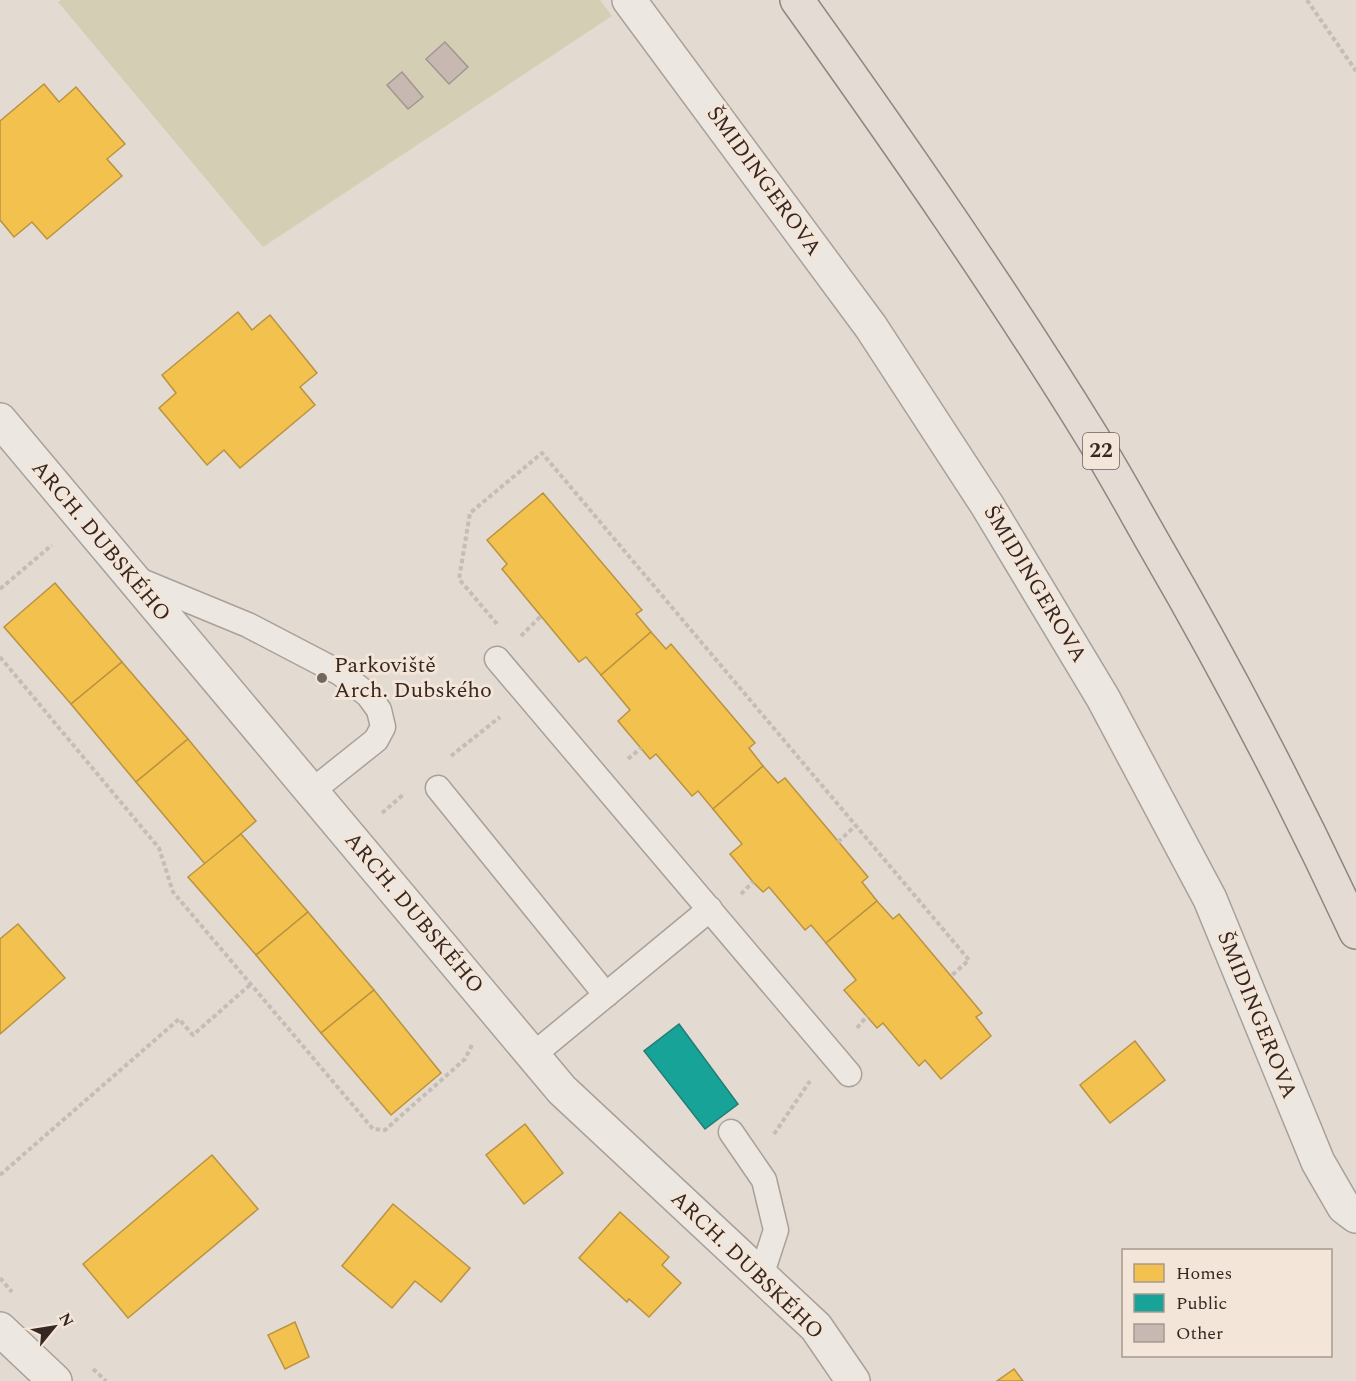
<svg xmlns="http://www.w3.org/2000/svg" width="1356" height="1381" font-family="Spectral,serif">
<style>
.green{fill:#d4ceb5}
.homes{fill:#f2c14e;stroke:#ba9341;stroke-width:1.5}
.public{fill:#17a398;stroke:#217e75;stroke-width:1.5}
.building{fill:#c7b8b2;stroke:#a39690;stroke-width:1.5}
.lines{fill:none;stroke-linecap:round;stroke-linejoin:round}
.lane-casing{stroke:#a9a099;stroke-width:27}
.street-casing{stroke:#a9a099;stroke-width:36}
.primary-casing{stroke:#8e8680;stroke-width:36}
.path{stroke:#c4bdb8;stroke-width:4;stroke-dasharray:4.5 3;stroke-linecap:butt}
.lane{stroke:#ece7e1;stroke-width:24}
.street{stroke:#ece7e1;stroke-width:33}
.primary{stroke:#e3dbd4;stroke-width:33}
.poi-dot{fill:#73665f;stroke:#f3e5d8;stroke-width:2}
.labels{text-anchor:middle;dominant-baseline:central;stroke-width:6;stroke-linejoin:round;paint-order:stroke}
.shield{fill:#f3e5d8;stroke:#6f6059;stroke-width:1.5}
.shield-label{font-size:21px;font-weight:bold;fill:#372722}
.street-label{font-size:22px;fill:#372722;stroke:#f3e5d8}
.poi-label{font-size:22px;fill:#372722;stroke:#f3e5d8;text-anchor:start}
</style>
<rect width="100%" height="100%" fill="#e3dad1"/>
<path class="green" d="M61,0H600L612,16L263,247L58,2Z"/>
<g class="homes">
<path d="M44,84L59,102L76,87L125,144L107,159L122,176L47,239L32,222L14,237L0,220V121Z"/>
<path d="M238,312L252,330L270,315L317,373L300,387L315,405L240,468L224,450L207,465L159,408L176,393L162,375Z"/>
<path d="M543,493L642,610L636,614L651,632L601,675L586,657L579,662L502,569L507,564L487,540Z"/>
<path d="M55,583L122,662L71,704L4,627Z"/>
<path d="M651,632L666,649L671,644L755,743L749,748L763,766L713,809L698,791L692,796L656,754L650,759L618,721L630,710L601,675Z"/>
<path d="M122,662L188,739L136,782L71,704Z"/>
<path d="M188,739L256,821L205,864L136,782Z"/>
<path d="M763,766L778,783L785,778L868,877L862,882L877,901L826,943L811,925L805,930L769,887L763,892L753,882L730,854L742,844L713,809Z"/>
<path d="M241,834L308,912L256,955L188,877Z"/>
<path d="M877,901L893,919L899,914L951,976L982,1013L976,1017L991,1036L941,1079L925,1060L919,1066L883,1023L877,1028L844,990L856,980L826,943Z"/>
<path d="M308,912L374,990L321,1033L256,955Z"/>
<path d="M18,924L65,978L0,1034V939Z"/>
<path d="M374,990L441,1073L391,1115L321,1033Z"/>
<path d="M1135,1041L1165,1080L1110,1123L1080,1085Z"/>
<path d="M525,1124L563,1173L524,1204L486,1155Z"/>
<path d="M212,1155L258,1209L128,1318L83,1264Z"/>
<path d="M393,1204L470,1268L441,1302L415,1281L392,1308L342,1266Z"/>
<path d="M620,1212L669,1257L662,1265L681,1283L649,1317L629,1299L627,1302L579,1258Z"/>
<path d="M295,1322L309,1357L285,1369L268,1335Z"/>
<path d="M1014,1369L1023,1381H997Z"/>
</g>
<path class="public" d="M679,1024L738,1104L705,1129L644,1051Z"/>
<g class="building">
<path d="M445,42L468,67L449,84L426,59Z"/>
<path d="M402,72L423,97L408,109L387,85Z"/>
</g>
<g class="lines">
<defs>
<g id="lane">
<path d="M134,578L248,625L340,673L368,695L379,710L383,727L376,740L312,791"/>
<path d="M497,659L849,1074"/>
<path d="M438,788L606,995"/>
<path d="M533,1055L710,909"/>
<path d="M731,1132L764,1180L776,1230L761,1276"/>
</g>
<g id="street">
<path d="M629,0L871,327L987,505L1103,698L1210,899L1318,1162L1344,1207L1356,1216"/>
<path d="M0,420L562,1090L816,1327L853,1381"/>
<path d="M0,1329L55,1381"/>
</g>
<path id="primary" d="M797,0C900,144 1001,289 1094,440C1115,474 1134,509 1154,544C1227,670 1295,800 1356,932"/>
</defs>
<use href="#lane" class="lane-casing"/>
<use href="#street" class="street-casing"/>
<use href="#primary" class="primary-casing"/>
<g class="path">
<path d="M1307,0L1356,71"/>
<path d="M0,589L52,545"/>
<path d="M497,624L459,579L470,513L542,453L969,960L951,976"/>
<path d="M521,636L541,616"/>
<path d="M0,657L159,848L173,892L373,1129L385,1130L465,1059L472,1045"/>
<path d="M451,756L500,717"/>
<path d="M628,759L641,748"/>
<path d="M382,813L404,794"/>
<path d="M838,842L855,826"/>
<path d="M741,894L753,882"/>
<path d="M857,1028L867,1016"/>
<path d="M774,1134L810,1081"/>
<path d="M0,1175L179,1019L193,1035L251,984"/>
<path d="M0,1278L12,1292"/>
<path d="M93,1369L106,1381"/>
</g>
<use href="#lane" class="lane"/>
<use href="#street" class="street"/>
<use href="#primary" class="primary"/>
</g>
<circle class="poi-dot" cx="322" cy="678" r="6"/>
<g class="labels">
<rect class="shield" x="1083" y="433" width="36" height="36" rx="4.5"/>
<g class="shield-label">
<text x="1101" y="451">22</text>
</g>
<g class="street-label">
<text transform="translate(764 181) rotate(54)">ŠMIDINGEROVA</text>
<text transform="translate(101 541) rotate(50)">ARCH. DUBSKÉHO</text>
<text transform="translate(1035 584) rotate(59)">ŠMIDINGEROVA</text>
<text transform="translate(414 913) rotate(50)">ARCH. DUBSKÉHO</text>
<text transform="translate(1257 1015) rotate(68)">ŠMIDINGEROVA</text>
<text transform="translate(747 1265) rotate(44)">ARCH. DUBSKÉHO</text>
</g>
<g class="poi-label">
<text x="334" y="665">Parkoviště<tspan x="334" dy="25">Arch. Dubského</tspan></text>
</g>
</g>
<rect x="1122" y="1249" width="210" height="108" fill="#f3e5d8" stroke="#a8998f" stroke-width="1.5"/>
<rect x="1134" y="1264" width="30" height="18" fill="#f2c14e" stroke="#a8998f" stroke-width="1.5"/>
<text x="1176" y="1279" font-size="18" fill="#372722">Homes</text>
<rect x="1134" y="1294" width="30" height="18" fill="#17a398" stroke="#a8998f" stroke-width="1.5"/>
<text x="1176" y="1309" font-size="18" fill="#372722">Public</text>
<rect x="1134" y="1324" width="30" height="18" fill="#c7b8b2" stroke="#a8998f" stroke-width="1.5"/>
<text x="1176" y="1339" font-size="18" fill="#372722">Other</text>
<g transform="translate(54 1327) rotate(60)" stroke="#f3e5d8" stroke-width="4.5" paint-order="stroke">
<path d="M0-4.5L10 22L0 15L-10 22Z" fill="#372722"/>
<text y="-9" font-size="16" font-weight="bold" text-anchor="middle" fill="#372722">N</text>
</g>
</svg>
